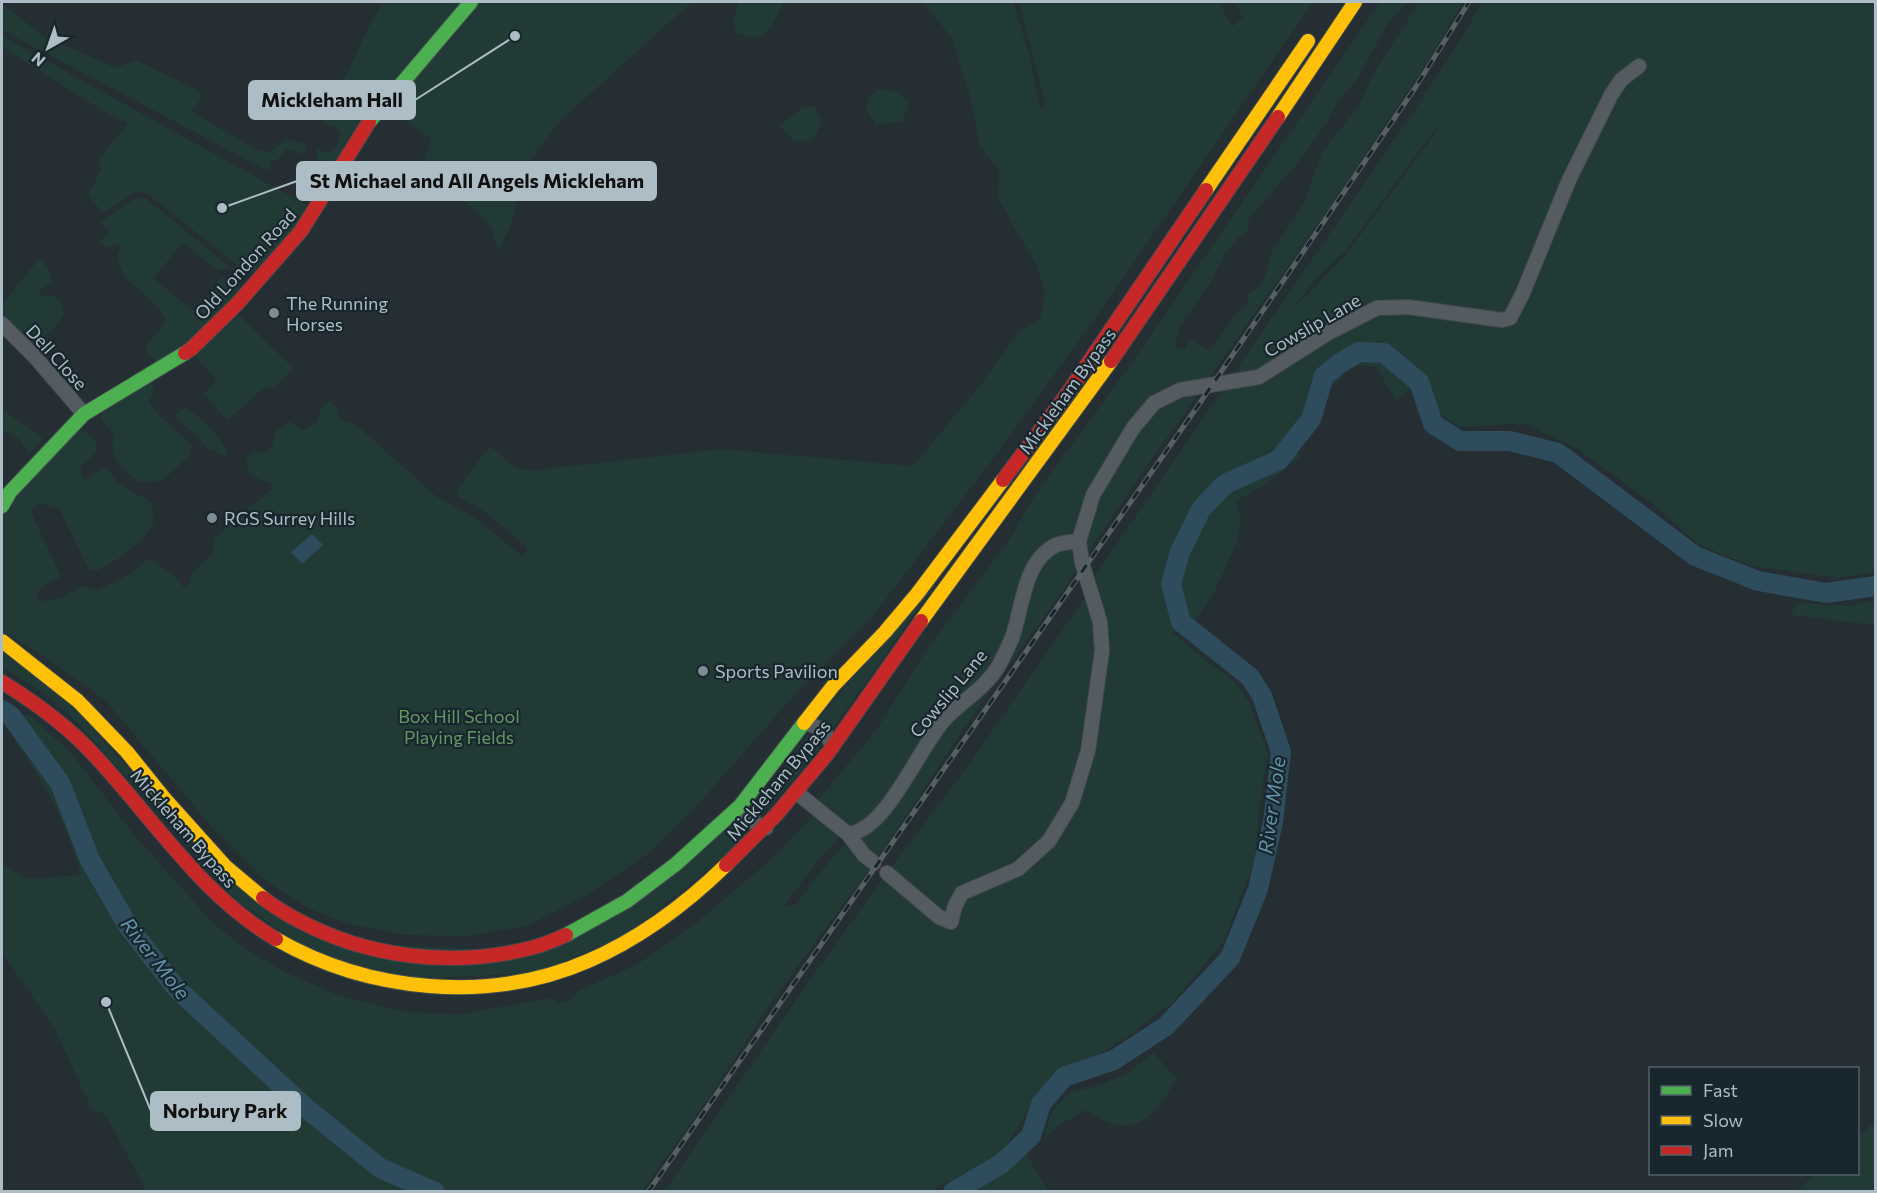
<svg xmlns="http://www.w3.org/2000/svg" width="1877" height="1193" font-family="Commissioner,sans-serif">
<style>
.green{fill:#223a36;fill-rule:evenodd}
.water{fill:#2e4c5b}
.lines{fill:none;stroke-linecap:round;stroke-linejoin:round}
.river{stroke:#2e4c5b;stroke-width:20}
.street-casing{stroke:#424a4d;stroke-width:16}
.fast-casing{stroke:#424a4d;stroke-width:16}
.slow-casing{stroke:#424a4d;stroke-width:16}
.jam-casing{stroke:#424a4d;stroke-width:16}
.street{stroke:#545c62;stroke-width:14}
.fast{stroke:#4caf50;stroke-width:14}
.slow{stroke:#ffc107;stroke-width:14}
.jam{stroke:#c62828;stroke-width:14}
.rail-casing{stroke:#586064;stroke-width:5}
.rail{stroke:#18262d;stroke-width:3;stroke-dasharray:9;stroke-linecap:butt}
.poi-dot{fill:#7d8b92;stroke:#18262d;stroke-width:2}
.labels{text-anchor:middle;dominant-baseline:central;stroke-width:4.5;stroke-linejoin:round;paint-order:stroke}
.street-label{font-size:18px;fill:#adbdc6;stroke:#18262d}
.poi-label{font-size:18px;fill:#adbdc6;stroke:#18262d;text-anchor:start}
.park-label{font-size:18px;fill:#649763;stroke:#18262d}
.water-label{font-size:20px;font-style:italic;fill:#6392a7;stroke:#18262d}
.leader{fill:none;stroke:#adbdc6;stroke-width:2}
.callout-dot{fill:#adbdc6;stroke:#18262d;stroke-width:2}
.callout{fill:#adbdc6;stroke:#adbdc6;stroke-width:2}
.callout-label{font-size:20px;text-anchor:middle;font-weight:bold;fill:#111}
</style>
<rect width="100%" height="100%" fill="#252e32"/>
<g class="green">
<path d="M383,2H465L319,188L317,186C316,173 315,161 318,148L326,153C337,151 338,143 341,133L337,128L324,124L367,30Z"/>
<path d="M481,2H692L559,122L526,166L512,222L498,252L491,227L427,162L425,158L431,139L406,121L390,106L452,38Z"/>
<path d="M738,2H780L782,6C769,31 768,43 737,34L733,21Z"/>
<path d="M923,2H1013L1030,57L1040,110L1046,106L1019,2H1219L1232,27L1243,17L1234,2H1313L1099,313L987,467L872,617L796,693L694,809L649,853L589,894L527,926L467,936L404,935L345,923L308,908L262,878L214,830L105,700L43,656L2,631V515L13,497L80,430L93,436L98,450L80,468L84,480L102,468H107L118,483L152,503L154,522L143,539L121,557L99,570H89L60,510L41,503L30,510L61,577L49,582L37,592L38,601C54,601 68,596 81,586L98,590L128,575L150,558L179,580L184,588L192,580L189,576L213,554V539L272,489V484L250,475L246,457L255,451L265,453L273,444L275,432L290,421L303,430L317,422L320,411L329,401L339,409L337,415L345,423L352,421L437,497L462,510L482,523L522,556L528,549C505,530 485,507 457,497L458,488L490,446L516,468L536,470L721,449L913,466L981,384L1020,330L1040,320L1045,292L1035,261L1018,235L998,196L999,170L980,147L969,93L951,37Z"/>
<path d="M1380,2H1463L1428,61L1339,194L1130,490L1062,592L982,702L877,859L817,801L877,729L927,649L1009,540L1037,492L1126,371ZM1408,2L1418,4L1375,71L1358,107L1322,152L1304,203L1271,253L1267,271L1259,287L1248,294C1248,304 1245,308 1237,312L1210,351L1190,339L1185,349L1175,347L1180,326L1211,282L1223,257L1238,238L1249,230L1248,220L1296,165L1328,121L1338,101L1358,78L1389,21Z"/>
<path d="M1482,2H1875V572L1839,578L1750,566L1698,544L1652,503L1576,448L1524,423L1460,427L1440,414L1422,381L1396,401L1376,367L1352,365L1340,380L1329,388L1313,383L1302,412L1285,440L1301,456L1271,480L1236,501L1241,521L1236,544L1217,587L1198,617L1172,632L1201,657L1234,681L1249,702L1268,754L1260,799L1255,859L1224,941L1174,1001L1127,1037L1095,1057L1064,1069L1038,1094L1001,1155L930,1191L664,1192L805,987L889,870L967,767L1086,596L1085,590L1412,114L1461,39ZM1441,125L1345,256L1288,314L1315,280L1345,251L1434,131Z"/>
<path d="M2,4L44,36L116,68L136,60L198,90L202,97L192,112L260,151L270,152L286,139L306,144V155L287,149L277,160L271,161L268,171L2,30Z"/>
<path d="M2,36L305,204L309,211L254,272L247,273L148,194L137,191L103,213L88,195L101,169L98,160L128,123L106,113L2,47Z"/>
<path d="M878,89L898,92L910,103L902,122L876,125L866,109L869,97Z"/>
<path d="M804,106L815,107L822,121L814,139L795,142L780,126Z"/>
<path d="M137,197L147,199L232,269H216L183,243L153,278L193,311L213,293L220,277L235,281L239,291L195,337L157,363L145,349L166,320C163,315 160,308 155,304C137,285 123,285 117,256L122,247L118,243L107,248L98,243L110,231L100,222Z"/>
<path d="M40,258L50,271L53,283L40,289L41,296L50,295L60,299L64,314L53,330L30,347L2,314V304Z"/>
<path d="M239,315L293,368L276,387L264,388L227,420L203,394L217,381L194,354Z"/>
<path d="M152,380L154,392L148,402L160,416L192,445L189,456L162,481L139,482C126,472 105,455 115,436L100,418L103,411Z"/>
<path d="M186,408C203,418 218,435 228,452L225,456L208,449L196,435L175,417L179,412Z"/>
<path d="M2,410L37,433L43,439L29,454L19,439L2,429Z"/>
<path d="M967,540L831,731L818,720Z"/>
<path d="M1875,600V625L1791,615L1796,603L1850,606Z"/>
<path d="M2,651L76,710L203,852L327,942L534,952L739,821L747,829L748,837L630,933L538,973L408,979L313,952L235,900L77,722L48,696L2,667Z"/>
<path d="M21,714L30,715L73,755L135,836L214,924L249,951L283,971L337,995L407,1012L462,1014L551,998L558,1004L570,1000L578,991L638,964L695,924L776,855L814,814L839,836L835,844L819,859L784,906L796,905L813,881L843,845L849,846L869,870L775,997L717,1086L642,1191L453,1192L445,1189L443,1192H147L105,1114L92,1110L56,1031L2,952V864L28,879L81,875C68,828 45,781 15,743L26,729Z"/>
<path d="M808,735L816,739L820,749L759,818L750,811Z"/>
<path d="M1153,1053L1177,1078C1161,1104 1148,1132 1112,1124C1103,1122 1094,1114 1086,1110L1057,1126L1050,1135L1044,1134L1052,1111L1069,1093L1100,1085L1128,1073Z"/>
<path d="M1875,1121V1191H1796L1816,1174H1858V1138Z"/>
<path d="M1025,1152L1048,1191H966L987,1180Z"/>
</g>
<g class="water">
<path d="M312,534L323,545L302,564L291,552Z"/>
<path d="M2,703L22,719L26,729L20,737L2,719Z"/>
</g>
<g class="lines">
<g class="river">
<path d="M2,710L11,716L60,783L90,860L128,926L176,988L306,1108L380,1168L435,1192"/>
<path d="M953,1192L1001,1164L1031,1136L1041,1104L1064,1077L1114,1060L1166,1026L1230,958L1258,889L1273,822L1281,752L1262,696L1250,677L1181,622L1171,584L1180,552L1201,509L1225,484L1279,460L1311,419L1324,376L1340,363L1359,352L1384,353L1419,382L1433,424L1460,441H1510L1558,453L1695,556L1758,581L1826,593L1876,586"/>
</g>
<defs>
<g id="street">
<path d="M2,324L35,357L84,414"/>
<path d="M805,722L823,730L833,746"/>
<path d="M796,792L848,834L864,855L874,863"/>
<path d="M740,806L749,820L766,828"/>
<path d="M848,834C887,831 919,746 946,718C962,701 985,688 998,667C1003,658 1008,647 1012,638C1023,608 1023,561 1056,545C1063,542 1072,542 1079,541L1093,495L1133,428L1154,403L1180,390L1259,377L1328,333L1377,308L1408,307L1502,320L1510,318L1522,295L1569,180L1611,95L1621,80L1639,66"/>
<path d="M887,873L939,917L951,922L955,906L962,893L1018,869L1049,841L1072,803L1088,751L1102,651L1100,622L1082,563L1079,541"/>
</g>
<g id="fast">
<path d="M369,122L471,2"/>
<path d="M2,506L10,492L84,414L185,353"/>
<path d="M566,935L627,901L676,864L740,806L804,723"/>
</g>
<g id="slow">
<path d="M1278,117L1355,2"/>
<path d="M1206,190L1308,41"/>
<path d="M921,621L1111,361"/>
<path d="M2,641L78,701L127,752L164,798L225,866L263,898"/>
<path d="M804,723L833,686L885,632L917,594L1003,480"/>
<path d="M276,939C368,992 489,1004 588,961C639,939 687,903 726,865"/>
</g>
<g id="jam">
<path d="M185,353L191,349L237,304L301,231L369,122"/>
<path d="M1111,361L1278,117"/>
<path d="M1003,480L1065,397L1206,190"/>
<path d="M2,682C36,703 68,726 95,756C153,818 201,895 276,939"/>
<path d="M726,865L776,815L828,753L921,621"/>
<path d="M263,898C273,906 283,912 294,918C366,958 452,968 531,948C543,945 555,940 566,935"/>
</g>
</defs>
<use href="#street" class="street-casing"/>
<use href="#fast" class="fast-casing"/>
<use href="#slow" class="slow-casing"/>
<use href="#jam" class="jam-casing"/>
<use href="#street" class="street"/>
<use href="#fast" class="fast"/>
<use href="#slow" class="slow"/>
<use href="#jam" class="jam"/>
<defs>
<path id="rail" d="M648,1192L1195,410L1415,88L1469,2"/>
</defs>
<use href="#rail" class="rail-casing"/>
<use href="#rail" class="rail"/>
</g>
<g class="poi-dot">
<circle cx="274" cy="313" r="6"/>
<circle cx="212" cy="518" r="6"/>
<circle cx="703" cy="671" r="6"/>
</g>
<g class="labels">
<g class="street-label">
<text transform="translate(245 264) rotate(-48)">Old London Road</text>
<text transform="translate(1312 325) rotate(-30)">Cowslip Lane</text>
<text transform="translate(57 357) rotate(48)">Dell Close</text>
<text transform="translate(1067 391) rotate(-54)">Mickleham Bypass</text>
<text transform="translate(948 693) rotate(-50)">Cowslip Lane</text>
<text transform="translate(778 780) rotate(-50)">Mickleham Bypass</text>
<text transform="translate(184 828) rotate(49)">Mickleham Bypass</text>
</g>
<g class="poi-label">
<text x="286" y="303">The Running<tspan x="286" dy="21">Horses</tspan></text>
<text x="224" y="518">RGS Surrey Hills</text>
<text x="715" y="671">Sports Pavilion</text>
</g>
<g class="park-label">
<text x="459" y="716">Box Hill School<tspan x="459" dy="21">Playing Fields</tspan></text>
</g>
<g class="water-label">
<text transform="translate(1271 805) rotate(-82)">River Mole</text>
<text transform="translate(156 958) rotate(52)">River Mole</text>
</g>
</g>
<path class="leader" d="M515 36L415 100M222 208L297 181M106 1002L151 1111"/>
<g class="callout-dot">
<circle cx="515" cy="36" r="6"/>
<circle cx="222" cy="208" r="6"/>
<circle cx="106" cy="1002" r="6"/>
</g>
<g class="callout">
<rect x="249" y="81" width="166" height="38" rx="6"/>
<rect x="297" y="162" width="359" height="38" rx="6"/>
<rect x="151" y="1092" width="149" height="38" rx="6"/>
</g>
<g class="callout-label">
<text x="332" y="107">Mickleham Hall</text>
<text x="477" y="188">St Michael and All Angels Mickleham</text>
<text x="225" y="1118">Norbury Park</text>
</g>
<rect width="1877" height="1193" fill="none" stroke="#adbdc6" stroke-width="6"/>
<rect x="1649" y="1067" width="210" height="108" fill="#18262d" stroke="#54626a" stroke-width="1.5"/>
<rect x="1661" y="1086" width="30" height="9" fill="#4caf50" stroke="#54626a" stroke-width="1.5"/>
<text x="1703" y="1097" font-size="18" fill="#adbdc6">Fast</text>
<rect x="1661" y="1116" width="30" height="9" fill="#ffc107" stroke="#54626a" stroke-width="1.5"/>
<text x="1703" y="1127" font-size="18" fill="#adbdc6">Slow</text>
<rect x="1661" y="1146" width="30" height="9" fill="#c62828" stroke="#54626a" stroke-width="1.5"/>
<text x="1703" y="1157" font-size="18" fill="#adbdc6">Jam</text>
<g transform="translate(48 48) rotate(220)" stroke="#18262d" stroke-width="4.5" paint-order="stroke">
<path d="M0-4.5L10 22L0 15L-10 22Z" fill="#adbdc6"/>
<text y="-9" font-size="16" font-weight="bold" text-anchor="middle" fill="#adbdc6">N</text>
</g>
</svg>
